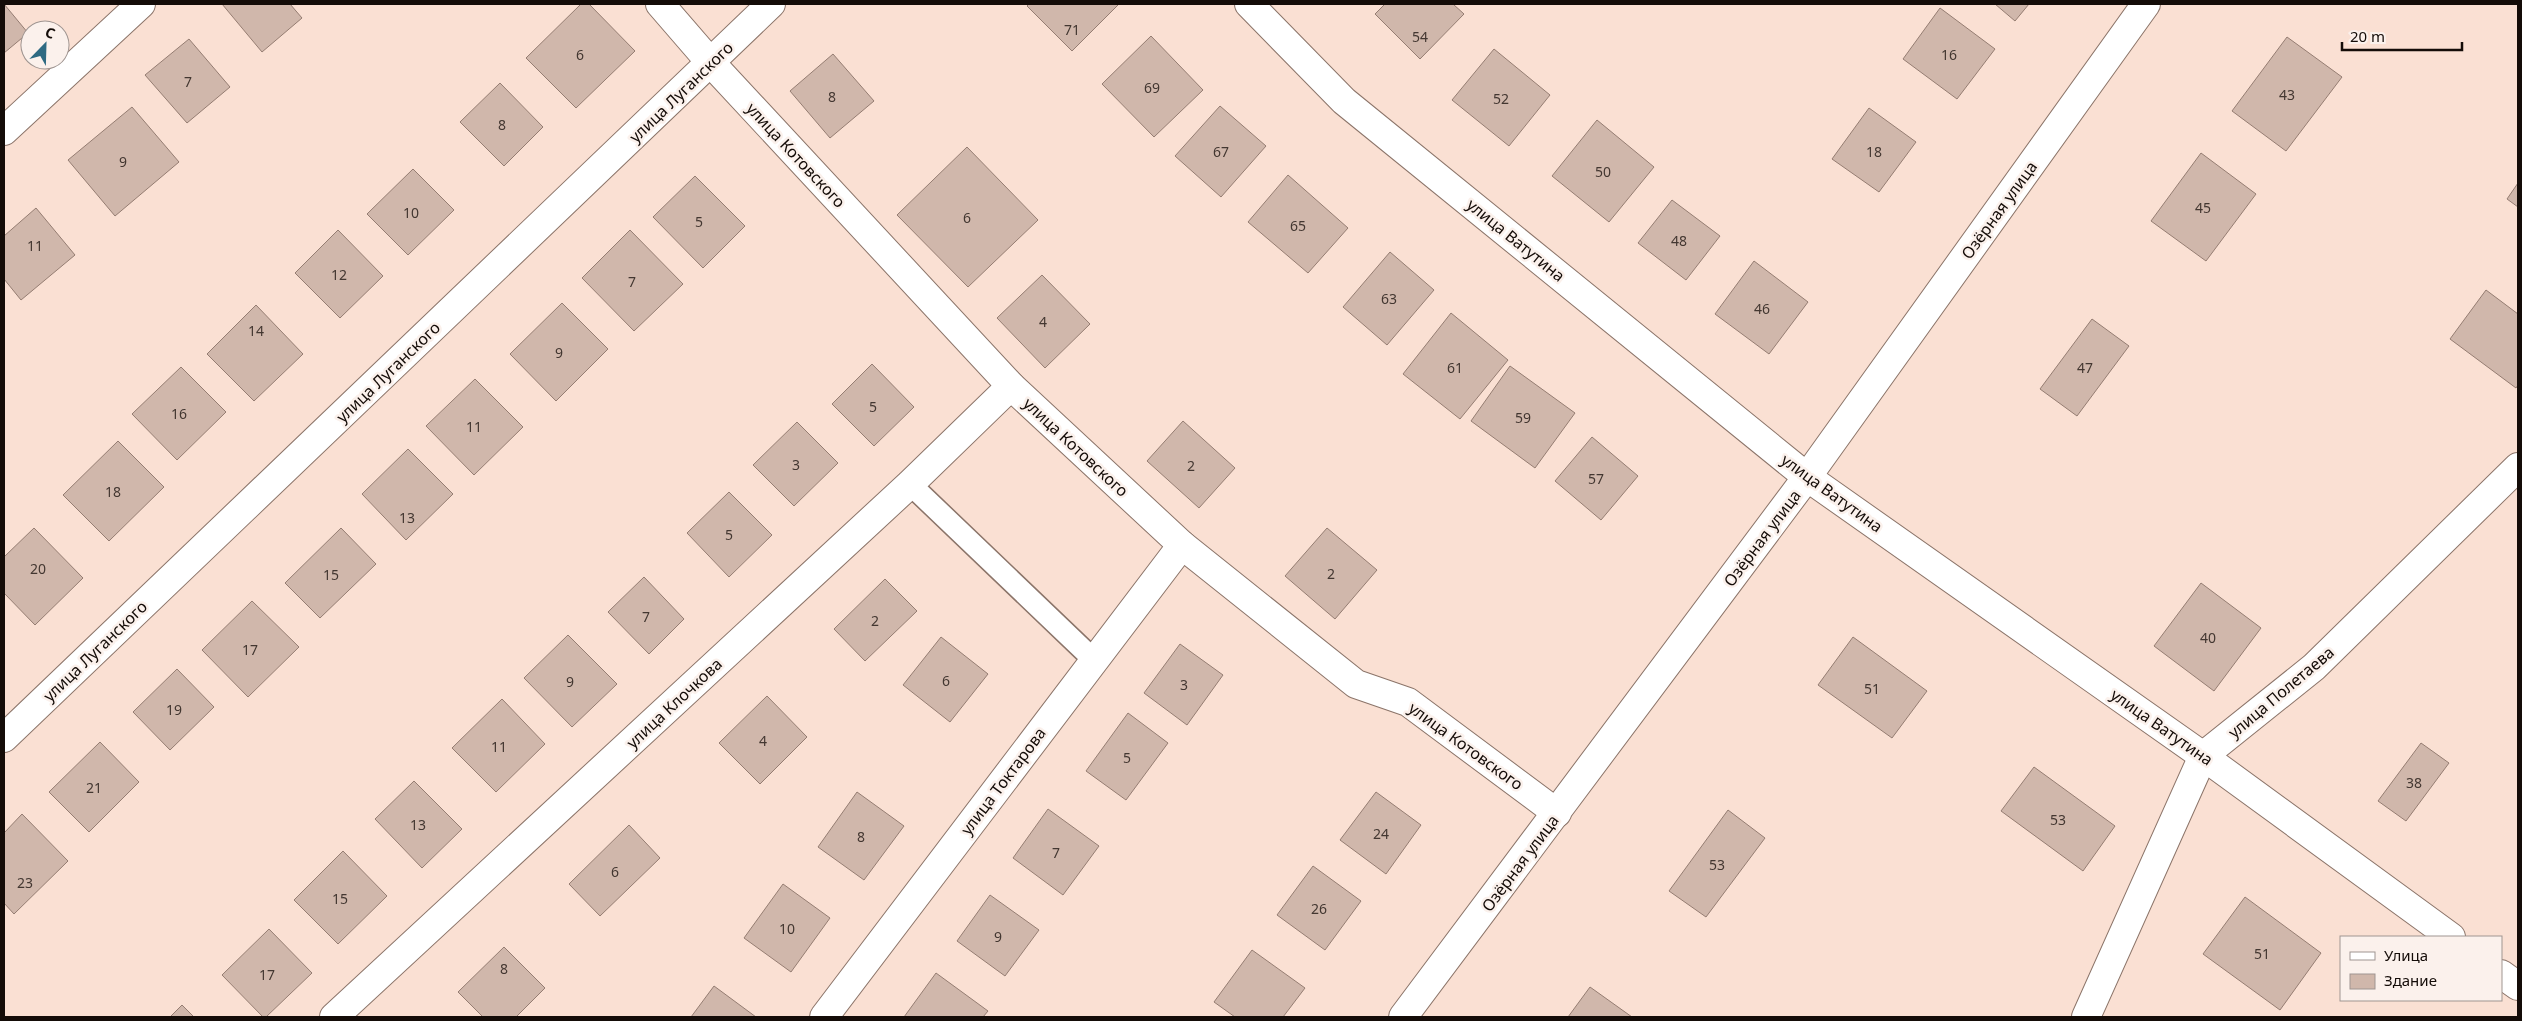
<svg xmlns="http://www.w3.org/2000/svg" width="2522" height="1021" font-family="'Noto Sans',sans-serif">
<style>
.building{fill:#d0b7ab;stroke:#957d72}
.lines{fill:none;stroke-linecap:round;stroke-linejoin:round}
.service-casing{stroke:#8b7469;stroke-width:24}
.minor-casing{stroke:#8b7469;stroke-width:30}
.tertiary-casing{stroke:#8b7469;stroke-width:30}
.service{stroke:#fff;stroke-width:21}
.minor{stroke:#fff;stroke-width:28}
.tertiary{stroke:#fff;stroke-width:28}
.labels{text-anchor:middle;dominant-baseline:central;stroke-width:5;stroke-linejoin:round;paint-order:stroke}
.number-label{font-size:14px;fill:#433731}
.street-label{font-size:16px;fill:#140c08;stroke:#fbf1ec}
</style>
<rect width="100%" height="100%" fill="#fae0d3"/>
<g class="building">
<path d="M4,4L28,33L4,53Z"/>
<path d="M222,4H290L302,18L262,52Z"/>
<path d="M581,4H589L635,51L576,108L526,58Z"/>
<path d="M1029,4H1119L1072,51L1027,6Z"/>
<path d="M1385,4H1453L1464,14L1420,59L1375,14Z"/>
<path d="M1995,4H2029L2015,21Z"/>
<path d="M1940,8L1995,49L1957,99L1903,59Z"/>
<path d="M1151,36L1203,90L1154,137L1102,84Z"/>
<path d="M2287,37L2342,77L2286,151L2232,111Z"/>
<path d="M189,39L230,87L187,123L145,75Z"/>
<path d="M1494,49L1550,95L1509,146L1452,100Z"/>
<path d="M833,54L874,101L830,138L790,91Z"/>
<path d="M500,83L543,127L504,166L460,122Z"/>
<path d="M1220,106L1266,146L1221,197L1175,156Z"/>
<path d="M132,107L179,162L115,216L68,160Z"/>
<path d="M1869,108L1916,142L1879,192L1832,159Z"/>
<path d="M1597,120L1654,167L1609,222L1552,176Z"/>
<path d="M967,147L1038,220L968,287L897,215Z"/>
<path d="M2201,153L2256,194L2206,261L2151,221Z"/>
<path d="M413,169L454,210L408,255L367,214Z"/>
<path d="M1288,175L1348,228L1308,273L1248,222Z"/>
<path d="M695,176L745,226L703,268L653,217Z"/>
<path d="M2518,183V207L2507,199Z"/>
<path d="M1672,200L1720,236L1686,280L1638,243Z"/>
<path d="M36,208L75,255L21,300L4,279V236Z"/>
<path d="M338,230L383,276L340,318L295,273Z"/>
<path d="M630,230L683,284L634,331L582,278Z"/>
<path d="M1390,252L1434,290L1387,345L1343,307Z"/>
<path d="M1754,261L1808,302L1769,354L1715,314Z"/>
<path d="M1042,275L1090,324L1045,368L997,318Z"/>
<path d="M2486,290L2518,314V385L2516,388L2450,339Z"/>
<path d="M562,303L608,349L556,401L510,354Z"/>
<path d="M256,305L303,354L254,401L207,354Z"/>
<path d="M1451,313L1508,360L1460,419L1403,374Z"/>
<path d="M2092,319L2129,346L2077,416L2040,389Z"/>
<path d="M872,364L914,407L874,446L832,404Z"/>
<path d="M1510,366L1575,413L1535,468L1471,421Z"/>
<path d="M181,367L226,412L177,460L132,414Z"/>
<path d="M475,379L523,427L474,475L426,426Z"/>
<path d="M1183,421L1235,468L1199,508L1147,461Z"/>
<path d="M797,422L838,463L794,506L753,465Z"/>
<path d="M1592,437L1638,476L1601,520L1555,481Z"/>
<path d="M118,441L164,487L109,541L63,495Z"/>
<path d="M408,449L453,494L406,540L362,494Z"/>
<path d="M729,492L772,535L729,577L687,533Z"/>
<path d="M34,528L83,578L35,625L4,593V557Z"/>
<path d="M341,528L376,564L320,618L285,583Z"/>
<path d="M1327,528L1377,570L1335,619L1285,576Z"/>
<path d="M644,577L684,619L649,654L608,612Z"/>
<path d="M885,579L917,611L865,661L834,629Z"/>
<path d="M2201,583L2261,628L2214,691L2154,646Z"/>
<path d="M252,601L299,647L248,697L202,650Z"/>
<path d="M568,635L617,684L572,727L524,678Z"/>
<path d="M941,637L988,674L950,722L903,685Z"/>
<path d="M1853,637L1927,691L1892,738L1818,685Z"/>
<path d="M1180,644L1223,675L1187,725L1144,693Z"/>
<path d="M177,669L214,707L170,750L133,712Z"/>
<path d="M767,696L807,737L760,784L719,743Z"/>
<path d="M502,699L545,744L496,792L452,748Z"/>
<path d="M1128,713L1168,743L1126,800L1086,771Z"/>
<path d="M100,742L139,782L89,832L49,792Z"/>
<path d="M2421,743L2449,763L2406,821L2378,801Z"/>
<path d="M2034,767L2115,826L2083,871L2001,811Z"/>
<path d="M414,781L462,829L422,868L375,819Z"/>
<path d="M857,792L904,826L864,880L818,847Z"/>
<path d="M1376,792L1421,825L1386,874L1340,840Z"/>
<path d="M1048,809L1099,846L1063,895L1013,858Z"/>
<path d="M1728,810L1765,838L1706,917L1669,891Z"/>
<path d="M22,814L68,861L14,914L4,903V833Z"/>
<path d="M629,825L660,858L600,916L569,884Z"/>
<path d="M343,851L387,896L338,944L294,900Z"/>
<path d="M1313,866L1361,901L1325,950L1277,915Z"/>
<path d="M783,884L830,918L791,972L744,938Z"/>
<path d="M990,895L1039,930L1005,976L957,941Z"/>
<path d="M2245,897L2321,953L2280,1010L2203,954Z"/>
<path d="M269,929L312,973L266,1017H263L222,975Z"/>
<path d="M504,947L545,988L516,1017H483L458,992Z"/>
<path d="M1252,950L1305,988L1283,1017H1235L1214,1002Z"/>
<path d="M936,973L988,1011L983,1017H904Z"/>
<path d="M714,986L756,1017H691Z"/>
<path d="M1590,987L1632,1017H1568Z"/>
<path d="M182,1005L194,1017H170Z"/>
</g>
<g class="lines">
<defs>
<path id="service" d="M910,484L1095,661"/>
<g id="minor">
<path d="M660,4L711,63L1011,386L1182,545L1356,684L1408,702L1557,813"/>
<path d="M4,131L141,4"/>
<path d="M4,738L771,4"/>
<path d="M334,1017L910,484L1011,386"/>
<path d="M824,1017L1182,545"/>
<path d="M2086,1017L2203,756L2314,667L2518,467"/>
</g>
<g id="tertiary">
<path d="M1249,4L1344,101L1807,477L2203,756L2451,937"/>
<path d="M2501,974L2518,986"/>
<path d="M1403,1017L1807,477L2146,4"/>
</g>
</defs>
<use href="#service" class="service-casing"/>
<use href="#minor" class="minor-casing"/>
<use href="#tertiary" class="tertiary-casing"/>
<use href="#service" class="service"/>
<use href="#minor" class="minor"/>
<use href="#tertiary" class="tertiary"/>
</g>
<g class="labels">
<g class="number-label">
<text x="1072" y="29">71</text>
<text x="1420" y="36">54</text>
<text x="580" y="54">6</text>
<text x="1949" y="54">16</text>
<text x="188" y="81">7</text>
<text x="1152" y="87">69</text>
<text x="2287" y="94">43</text>
<text x="832" y="96">8</text>
<text x="1501" y="98">52</text>
<text x="502" y="124">8</text>
<text x="1221" y="151">67</text>
<text x="1874" y="151">18</text>
<text x="123" y="161">9</text>
<text x="1603" y="171">50</text>
<text x="2203" y="207">45</text>
<text x="411" y="212">10</text>
<text x="967" y="217">6</text>
<text x="699" y="221">5</text>
<text x="1298" y="225">65</text>
<text x="1679" y="240">48</text>
<text x="35" y="245">11</text>
<text x="339" y="274">12</text>
<text x="632" y="281">7</text>
<text x="1389" y="298">63</text>
<text x="1762" y="308">46</text>
<text x="1043" y="321">4</text>
<text x="256" y="330">14</text>
<text x="559" y="352">9</text>
<text x="1455" y="367">61</text>
<text x="2085" y="367">47</text>
<text x="873" y="406">5</text>
<text x="179" y="413">16</text>
<text x="1523" y="417">59</text>
<text x="474" y="426">11</text>
<text x="796" y="464">3</text>
<text x="1191" y="465">2</text>
<text x="1596" y="478">57</text>
<text x="113" y="491">18</text>
<text x="407" y="517">13</text>
<text x="729" y="534">5</text>
<text x="38" y="568">20</text>
<text x="1331" y="573">2</text>
<text x="331" y="574">15</text>
<text x="646" y="616">7</text>
<text x="875" y="620">2</text>
<text x="2208" y="637">40</text>
<text x="250" y="649">17</text>
<text x="946" y="680">6</text>
<text x="570" y="681">9</text>
<text x="1184" y="684">3</text>
<text x="1872" y="688">51</text>
<text x="174" y="709">19</text>
<text x="763" y="740">4</text>
<text x="499" y="746">11</text>
<text x="1127" y="757">5</text>
<text x="2414" y="782">38</text>
<text x="94" y="787">21</text>
<text x="2058" y="819">53</text>
<text x="418" y="824">13</text>
<text x="1381" y="833">24</text>
<text x="861" y="836">8</text>
<text x="1056" y="852">7</text>
<text x="1717" y="864">53</text>
<text x="615" y="871">6</text>
<text x="25" y="882">23</text>
<text x="340" y="898">15</text>
<text x="1319" y="908">26</text>
<text x="787" y="928">10</text>
<text x="998" y="936">9</text>
<text x="2262" y="953">51</text>
<text x="504" y="968">8</text>
<text x="267" y="974">17</text>
</g>
<g class="street-label">
<text transform="translate(681 92) rotate(-44)">улица Луганского</text>
<text transform="translate(796 155) rotate(47)">улица Котовского</text>
<text transform="translate(1999 210) rotate(-54)">Озёрная улица</text>
<text transform="translate(1516 240) rotate(39)">улица Ватутина</text>
<text transform="translate(388 372) rotate(-44)">улица Луганского</text>
<text transform="translate(1076 447) rotate(43)">улица Котовского</text>
<text transform="translate(1832 493) rotate(36)">улица Ватутина</text>
<text transform="translate(1762 538) rotate(-53)">Озёрная улица</text>
<text transform="translate(95 651) rotate(-44)">улица Луганского</text>
<text transform="translate(2281 692) rotate(-40)">улица Полетаева</text>
<text transform="translate(674 703) rotate(-43)">улица Клочкова</text>
<text transform="translate(2162 727) rotate(35)">улица Ватутина</text>
<text transform="translate(1466 746) rotate(36)">улица Котовского</text>
<text transform="translate(1003 781) rotate(-53)">улица Токтарова</text>
<text transform="translate(1520 863) rotate(-53)">Озёрная улица</text>
</g>
</g>
<rect width="2522" height="1021" fill="none" stroke="#140c08" stroke-width="10"/>
<rect x="2340" y="936" width="162" height="65" fill="#fbf1ec" stroke="#9f9591"/>
<rect x="2350" y="952" width="25" height="8" fill="#ffffff" stroke="#9f9591"/>
<text x="2384" y="961" font-size="15" fill="#140c08">Улица</text>
<rect x="2350" y="974" width="25" height="15" fill="#d0b7ab" stroke="#9f9591"/>
<text x="2384" y="986" font-size="15" fill="#140c08">Здание</text>
<g transform="translate(45 45) rotate(23)"><circle r="24" fill="#fbf1ec" stroke="#9f9591"/>
<path d="M0-4L9 19L0 12L-9 19Z" fill="#2e6a82"/>
<text y="-8" font-size="14" font-weight="bold" text-anchor="middle" fill="#140c08">С</text>
</g>
<path d="M2342 42v8h120v-8" fill="none" stroke="#140c08" stroke-width="2.5"/>
<text x="2350" y="42" font-size="15" fill="#140c08" stroke="#fbf1ec" stroke-width="4" paint-order="stroke">20 m</text>
</svg>
